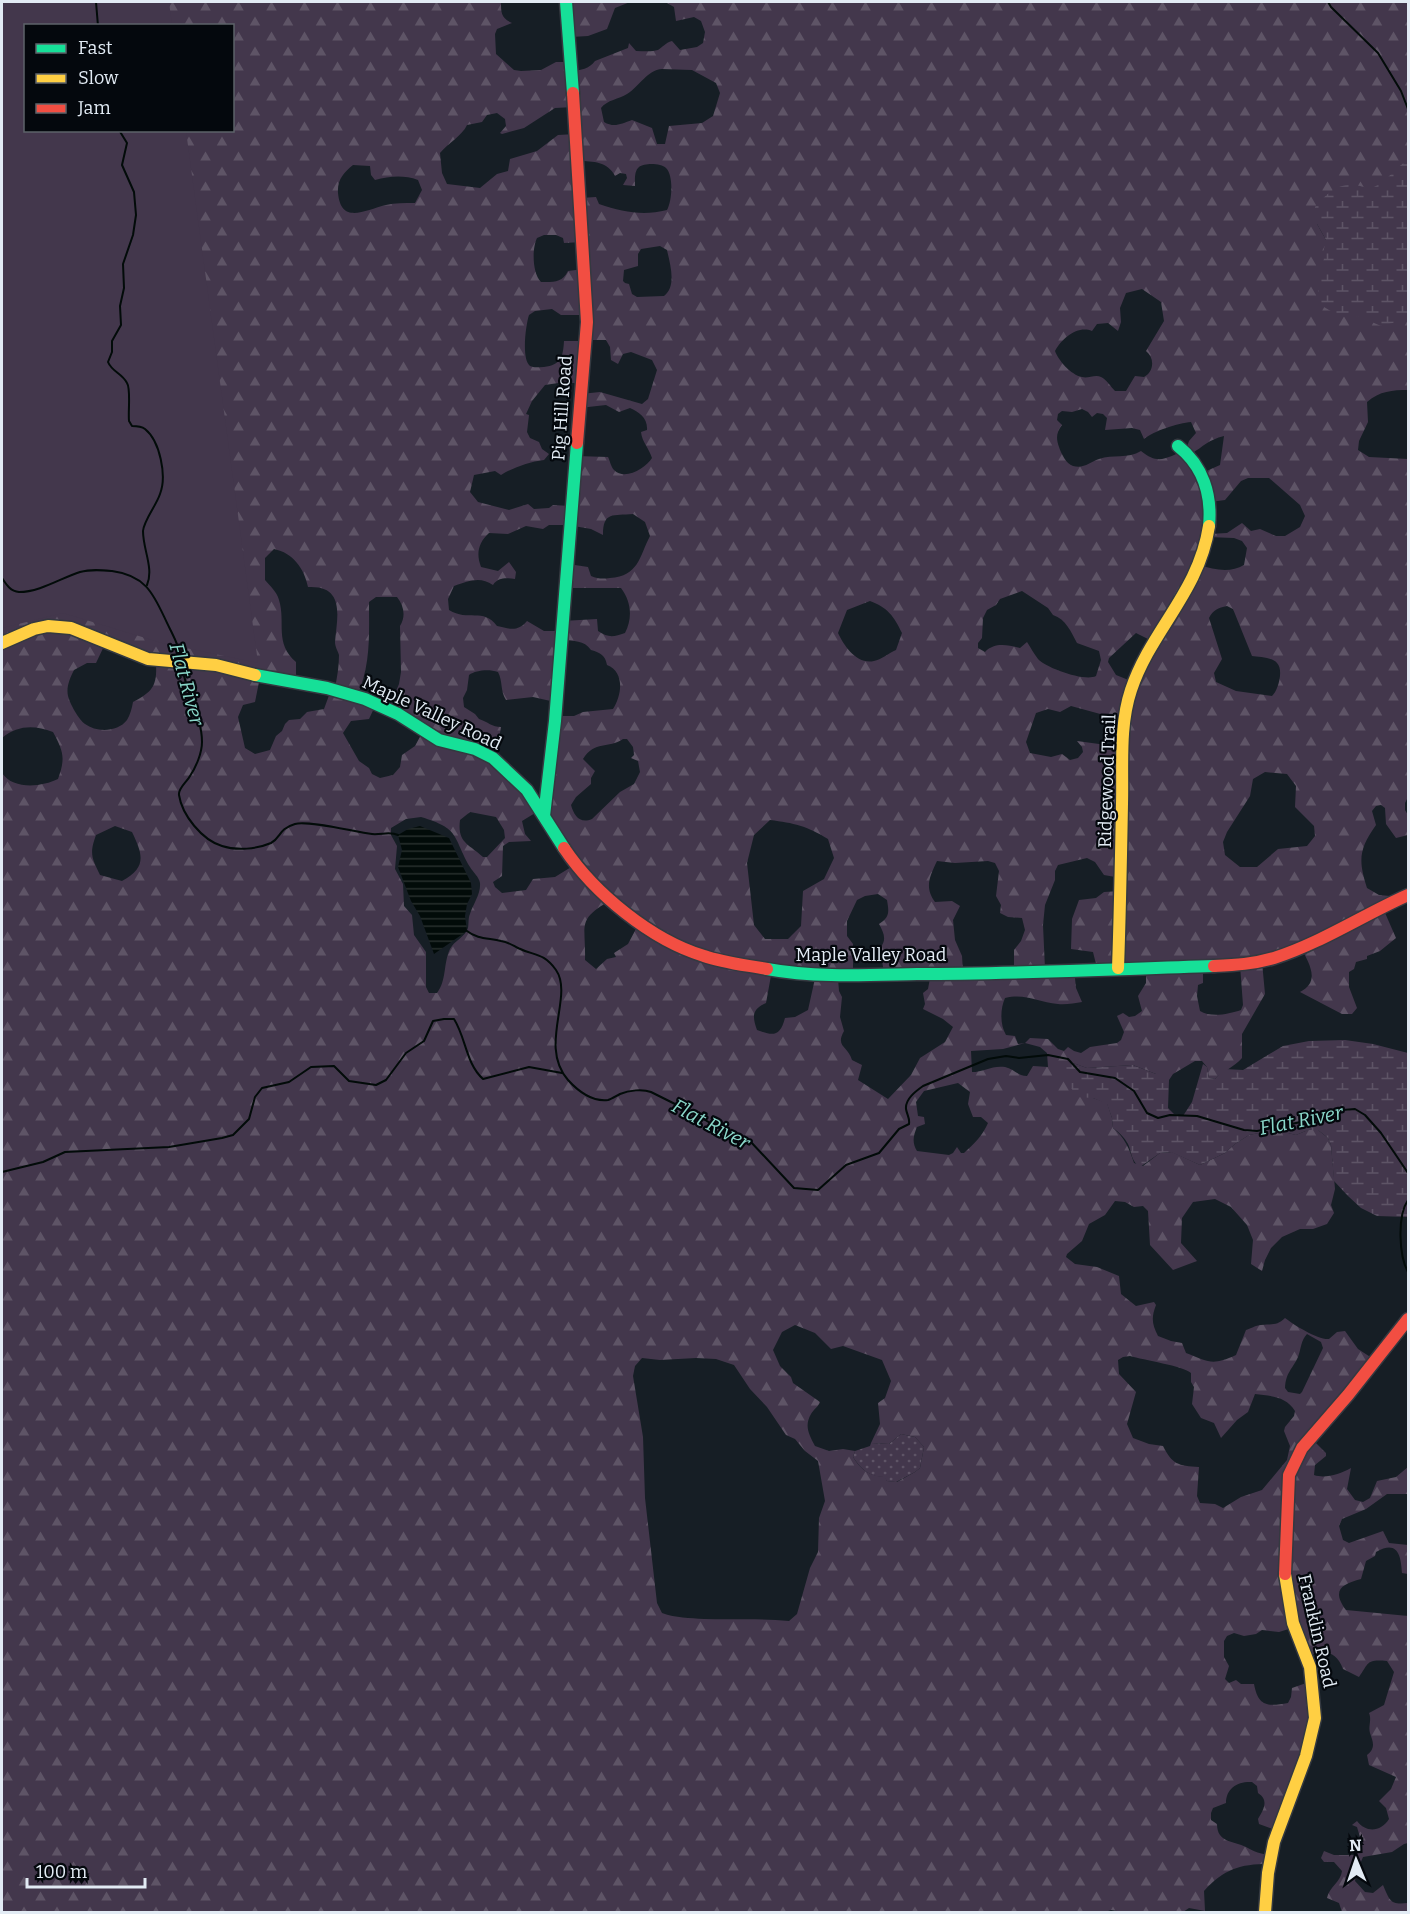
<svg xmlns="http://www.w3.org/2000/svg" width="1410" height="1914" font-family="Bitter,serif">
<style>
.grass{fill:url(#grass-dots)}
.forest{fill:url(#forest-firs);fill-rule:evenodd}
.wetland{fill:url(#wetland-marsh)}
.green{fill:#43374c}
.water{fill:url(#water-rules)}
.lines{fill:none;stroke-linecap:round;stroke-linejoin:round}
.stream{stroke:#020b09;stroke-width:2}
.fast-casing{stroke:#343940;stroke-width:15}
.slow-casing{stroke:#343940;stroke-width:15}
.jam-casing{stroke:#343940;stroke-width:15}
.fast{stroke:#16e098;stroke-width:12}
.slow{stroke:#ffcf43;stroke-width:12}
.jam{stroke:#f24e42;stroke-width:12}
.labels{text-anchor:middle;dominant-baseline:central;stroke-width:4.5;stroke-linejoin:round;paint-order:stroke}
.street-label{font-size:18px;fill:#e2ebf4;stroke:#04080d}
.water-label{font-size:20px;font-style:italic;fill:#8ad8ca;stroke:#04080d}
</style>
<defs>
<pattern id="grass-dots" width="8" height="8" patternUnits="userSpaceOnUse" patternTransform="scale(1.5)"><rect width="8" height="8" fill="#43374c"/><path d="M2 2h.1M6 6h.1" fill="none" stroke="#5e5466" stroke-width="1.8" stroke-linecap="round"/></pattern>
<pattern id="forest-firs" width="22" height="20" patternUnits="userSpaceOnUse" patternTransform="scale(1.5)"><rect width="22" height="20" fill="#43374c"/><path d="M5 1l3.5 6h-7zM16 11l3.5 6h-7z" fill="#5e5466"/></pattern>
<pattern id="wetland-marsh" width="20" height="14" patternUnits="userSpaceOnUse" patternTransform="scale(1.5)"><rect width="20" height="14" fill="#43374c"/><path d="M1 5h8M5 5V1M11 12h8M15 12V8" fill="none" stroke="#5e5466"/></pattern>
<pattern id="water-rules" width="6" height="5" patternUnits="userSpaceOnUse" patternTransform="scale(1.5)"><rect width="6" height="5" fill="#020b09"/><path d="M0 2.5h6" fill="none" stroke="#272f2d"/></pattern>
</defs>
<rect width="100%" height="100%" fill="#161e25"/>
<path class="grass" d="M901,1434L915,1437L924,1447L920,1468L915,1472L896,1482L887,1481L884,1477C869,1477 861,1469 853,1457L855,1451L870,1446L871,1443L889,1444Z"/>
<g class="forest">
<path d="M2,2H501C501,13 501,18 512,23L497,29L495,34L496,54L514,70L521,71L541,70L556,62H570L572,71C581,70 589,69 595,61L628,48L629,43L636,51C643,51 652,52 658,50C663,47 665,43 672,41L680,50L697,47L703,43L705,32L701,21L694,17L676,21L674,7L667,3L655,2H1408V195L1317,224L1326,240L1408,287V390C1392,390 1380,391 1367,402L1368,422L1359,441L1358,450L1369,457L1408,459V797L1405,803V810L1408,815V835L1396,838L1386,824L1385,808L1381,805L1376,806L1372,811L1376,825C1359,849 1358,860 1367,888L1379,895L1401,897L1382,906L1396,938L1380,951L1367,956V959L1356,962L1354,969L1349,972V987L1357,1008L1352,1014H1342L1300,992C1321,981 1309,964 1301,947L1262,962L1265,994L1242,1034V1058C1234,1067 1223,1071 1215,1079L1209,1078L1207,1067L1202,1061H1195L1173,1074H1156L1133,1065L1087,1068L1073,1063L1093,1098L1107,1103L1112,1118L1113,1128C1125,1138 1129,1148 1134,1163L1143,1166L1160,1153L1172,1152L1200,1165L1225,1153L1235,1144L1249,1135L1269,1131L1284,1132L1296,1135L1308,1130H1318L1328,1138L1331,1145L1335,1189L1331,1205L1334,1213L1327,1224L1313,1229H1300L1282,1237L1271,1248L1265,1260L1262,1271L1251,1264L1253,1240L1247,1225L1231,1207L1215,1199L1193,1202L1182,1218L1181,1243L1197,1261L1173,1270L1150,1245L1148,1211L1143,1206L1134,1207L1125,1202L1115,1201L1105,1215L1089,1224L1082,1241L1067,1254L1066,1257L1075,1264L1097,1267L1119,1276L1121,1294L1136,1306L1154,1302L1156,1305C1151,1318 1152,1324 1158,1336L1171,1341L1182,1343L1186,1353C1209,1362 1212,1366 1236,1355L1246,1330C1250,1329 1256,1325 1261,1325C1271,1324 1277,1326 1285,1318C1294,1325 1318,1340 1329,1339L1337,1332L1345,1331L1358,1349L1375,1360L1311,1438L1326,1453V1456L1315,1465L1314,1475C1325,1479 1340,1474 1351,1468L1347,1489L1355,1500L1363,1502L1370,1498L1377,1481L1396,1477L1408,1467V1494H1387L1366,1509L1342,1519L1339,1526L1343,1540L1349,1543L1383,1531L1389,1543L1408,1545V1574L1402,1573C1401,1556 1398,1539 1376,1552L1375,1556L1366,1561L1361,1579C1342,1584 1331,1590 1346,1610L1408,1616V1843L1404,1844L1392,1852L1363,1857L1357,1871L1355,1881L1365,1892L1373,1893L1383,1885C1390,1901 1390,1905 1408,1903V1912H1342L1339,1903L1327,1898C1329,1887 1341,1882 1342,1871L1334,1862H1324L1321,1858L1324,1851L1334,1855H1354L1362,1844L1357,1827L1352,1825L1357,1821C1366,1833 1381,1832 1389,1819L1386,1808L1379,1801L1391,1789L1396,1777L1369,1765L1367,1755C1376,1748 1373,1742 1370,1733C1368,1726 1372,1720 1369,1713L1384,1705L1394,1672L1387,1661C1366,1659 1369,1663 1359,1677L1343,1669C1336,1650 1325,1651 1308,1655L1295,1627L1279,1632L1262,1630L1256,1634L1244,1636L1234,1633L1227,1636L1224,1641V1657L1229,1666L1225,1679L1229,1683L1236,1680L1241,1684H1254C1258,1706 1267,1707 1288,1703L1291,1697L1292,1688L1312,1681L1316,1713L1278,1831L1259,1824L1258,1819C1264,1809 1269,1800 1258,1793L1257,1786L1252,1782C1238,1781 1226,1788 1226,1803L1213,1808L1211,1813V1820L1217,1824C1217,1843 1234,1841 1246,1847C1255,1852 1260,1854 1270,1855L1268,1864C1240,1864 1224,1869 1204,1891L1205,1911L1189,1908L1183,1912H1123L1111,1910L1105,1912H2V773C13,790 42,787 58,779C66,757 63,751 53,732C34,725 18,725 2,738ZM26,26H232V130H26ZM662,69L692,70L716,83L720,93L713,116L702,123L669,126L665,144H657L652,128L632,120C621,124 614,128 604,122L601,108C607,100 619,99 627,94C640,86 647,70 662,69ZM573,107L576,134L558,135L537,151L510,159L508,171L497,174L480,188L447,184L442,173L440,153C448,143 462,136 467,125L482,122L487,115L497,113L505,119L506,126L500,133L502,134L524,128L555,108ZM579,161C593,161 608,162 615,176L620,173L626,174L627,178L623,185L635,186C635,180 634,171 639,167C644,163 661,163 666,168C674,176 672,201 667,210C643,216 623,212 599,204L596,197L581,198ZM353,165L370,166L371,175L375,180C390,176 404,175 418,180L422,190L415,203C405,203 395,203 386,205C365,210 341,225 338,193C337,180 344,172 353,165ZM544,235H556L563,238L564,243L582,242L584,269L568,271C562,283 554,282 541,282C532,273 532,248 537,238ZM660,246L667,250C670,264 677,286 664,296L637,297L632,294L629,284L625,283L623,281L624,270L638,266V254L641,249ZM1142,289L1161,302L1164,321L1146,351C1155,358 1154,372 1144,377L1135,376L1126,391H1115C1111,387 1106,379 1101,377C1095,374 1088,379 1082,377C1071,375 1058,360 1055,351C1062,338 1078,325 1092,331L1097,324L1108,323L1118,331L1121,322L1120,308L1126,293ZM552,309L561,315H586V340H606L610,347L611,360L618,364L623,354L631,352L652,360L657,370L648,399L642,404L600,392L581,394L579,408L606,405L619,412L630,408C639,412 648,418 647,430L641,432C642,442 649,448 652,458C646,468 625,481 614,470C611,467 610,461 608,457L576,456L570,506L553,505L549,508L534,509L528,504L509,510L478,502L470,492L474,475L495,471L501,475C514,467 529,462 544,460L549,454L542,449L539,442L530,438L527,432L529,415L526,414L532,401L545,385L565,382L582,384L585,341H564C563,357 561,365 544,367C539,367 534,368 530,366C521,359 526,324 529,315L535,311ZM1082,409L1088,412L1092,417L1097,413L1103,414L1107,418L1105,430L1132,428L1140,430L1144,439C1154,431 1178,423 1191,422L1196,433L1189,441L1186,450C1167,457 1159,466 1141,451C1128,459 1113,454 1099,459C1090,462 1084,469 1073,466C1066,464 1061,453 1059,447C1056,438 1056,433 1062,425L1057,420L1058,414L1062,411L1072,412ZM1224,436L1220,465L1202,473L1191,454C1204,446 1208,440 1224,436ZM1248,478H1269L1300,505L1305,516L1300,527L1285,536H1276L1260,529L1251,531L1242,523L1227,533L1209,534L1210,502L1225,500L1241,481ZM633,514L645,522L650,536C639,557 639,576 610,578C603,579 598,579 591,576L588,567L568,564L569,588H621C631,601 633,618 625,633C614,637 608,638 598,631L597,619L563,621L561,631H544L527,621C518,632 510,629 497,626C483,607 468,622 449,610L448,599L454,586C469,581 480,576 493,585C498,577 507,578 515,579L516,572L509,562L498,571L481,567C476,554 478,543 489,533L508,534L526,526L543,529L549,525H568L591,529L603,535C603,511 613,516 633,514ZM1208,537L1234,538L1242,541L1247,548L1244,565C1231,573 1214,570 1200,565ZM274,549C293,553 304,568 308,587C346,585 337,618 335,642C335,647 338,651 339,655C339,667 337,677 335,688L331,690L324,709L307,712L300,719L289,720L285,724L282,731L276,736L270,750L255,754L245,748L238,717L243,705L255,702L260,677L296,680V662C274,643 286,623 279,600C277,592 270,586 265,580V558ZM1022,591L1048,608L1053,615C1066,619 1071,632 1077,643L1099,651L1101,660L1096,676C1085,682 1046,668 1038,659C1034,654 1031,648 1027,642L1020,648C1007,645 995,642 985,652L978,648V643L982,638L983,618L987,610L996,605L1000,599ZM376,597H397C404,606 406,616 400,626L401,672L399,684L389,708L423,731L415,746L402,755L400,767L393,775L380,778L372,774L369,768L359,761L343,733L351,721L369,719L376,704L357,696C371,665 369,635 369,602ZM870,601C887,607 894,616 902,633L896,650C889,653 881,660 874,661C857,665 844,646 838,633L847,610ZM1227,606L1233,609L1252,656C1259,657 1272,657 1277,663C1284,670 1278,691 1272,696L1236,691L1216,682L1214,673L1222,659L1209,618C1213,610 1218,608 1227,606ZM1136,633L1154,642L1131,681L1116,675L1108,662L1109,658ZM562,640C574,641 584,640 591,650C601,653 605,655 607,665C625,672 622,695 613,709L583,712L574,716H556L543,815L576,864L555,877L533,879L526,890L502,893L495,887L493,882L502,876L503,846L509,842L531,841L525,834L522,821L540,810L491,755L499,739L501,727C492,727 488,722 479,719L475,714L464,707L463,698L467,690L469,675C476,670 489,669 498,672C503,681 500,691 506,700L533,697L555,702ZM106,642L156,661C157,684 155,691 133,702C132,708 130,715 127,720C118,732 97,733 85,724C79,720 70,704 68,696C66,687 70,678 74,670L87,663H96ZM1071,706L1104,715L1125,716L1121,747L1077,741L1082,747L1083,752L1078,758L1070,760L1062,754L1051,757L1030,753L1026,742L1036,713L1048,709L1060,712ZM623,739H627L633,747L634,755L631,758L638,761L640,772L634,784L620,792L592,819C580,824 574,816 571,805L576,797L591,784V778L595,771L583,759C595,740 608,749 623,739ZM1265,772L1287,774L1296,786L1295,807L1314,826L1315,836L1307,846L1278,849L1257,867H1240L1225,855L1223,842L1227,832L1250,796L1253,779ZM470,812L496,817L504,830L505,838L487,857H483C469,844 457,843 460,820ZM421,817C461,829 452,836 470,867C473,872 479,877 480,883C481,894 473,904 470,914C468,918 469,923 468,928C465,937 454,941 450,949C443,964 447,980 437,993H429L426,987V952L414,935L412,915L404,906L403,884L395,869L397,846L391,835V828L406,819ZM770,820C794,823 807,826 828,839L834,858L824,879L803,891L801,926L788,939H765L754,925L747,863L754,835ZM115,826L132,832C143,855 147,867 122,881L100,875C92,858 89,854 96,835ZM1087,858L1095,862L1104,875L1121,878L1120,891L1104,892L1096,898L1079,900L1072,919L1071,949L1093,952L1097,968L1146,967V983L1138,996L1142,1011L1135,1016L1129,1017L1123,1013L1117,1016L1124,1032L1121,1040L1117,1043L1090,1047L1081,1053L1074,1051L1068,1047L1064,1051L1058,1049L1048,1039L1030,1038L1025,1043L1018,1044L1015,1036L1006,1035C1000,1025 1000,1009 1005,998C1025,993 1038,1002 1058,1004C1065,1005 1075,1003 1082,1002L1076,988L1074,969H1045L1043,925L1045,905L1055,880V871L1058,865ZM937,861L955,863L988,861L995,863L999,871L996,896L1001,905L1000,913L1008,917L1022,918L1025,930L1021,941L1014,950V970L963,972L962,956L955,940L953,920L960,906L952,901L935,902C924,887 930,876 937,861ZM878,894L887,900C889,912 890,917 879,924C884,933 887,940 880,948L884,973H931L928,989L923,993L925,1004L923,1009L943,1019L953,1027L945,1042L920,1058L911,1075L888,1099L858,1080L862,1065L852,1060C848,1046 835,1047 844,1031L840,1017L842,997L839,991L838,979L853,973V944L847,936V921L857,900L865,896ZM611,900L639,923L628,944L614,953L616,957L607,959L596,969L585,960C586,924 576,920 611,900ZM1240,965L1243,1005L1241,1010C1229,1014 1211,1018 1200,1011L1197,996L1198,985L1203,983V966ZM772,970L816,974L808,1010L795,1017L785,1018C780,1037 773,1036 757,1030C752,1016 752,1009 766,1003ZM1025,1043L1040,1047L1047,1053L1048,1067L1033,1066L1027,1076C1018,1076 1014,1069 1005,1067C993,1065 983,1072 972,1072L971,1051L1003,1049ZM958,1083L970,1092L968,1104L973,1117H981L988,1123C983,1135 974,1144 964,1153H961L957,1147L953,1153L949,1155L917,1151C912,1143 913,1136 917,1127L925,1124L924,1117L918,1116L916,1102L924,1091ZM795,1325L815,1333L831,1349L843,1346L882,1360L891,1381L885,1398L878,1403L880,1424L871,1443L889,1444L901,1434L915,1437L924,1447L920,1468L915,1472L897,1482L887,1481L885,1477C869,1476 861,1470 853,1457L855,1451L843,1449L829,1451L815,1446C809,1435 804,1426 811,1414C814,1409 818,1407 820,1402L793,1383L791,1377L780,1366L773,1350L782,1332ZM1307,1334L1321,1342L1323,1348L1302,1392L1300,1394L1288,1392L1285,1388C1286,1372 1292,1370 1298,1357C1301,1349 1301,1340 1307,1334ZM1130,1356C1143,1360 1184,1366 1191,1373V1382L1194,1387L1192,1404L1201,1418L1214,1423L1221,1438L1237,1420L1248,1412L1255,1394C1271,1396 1286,1396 1295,1411L1294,1416L1285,1427L1284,1431L1290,1446L1287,1460L1262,1490L1241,1497L1223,1508L1215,1504L1200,1503L1197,1496L1199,1467C1178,1466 1172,1464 1163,1446L1149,1444L1133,1438L1127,1424L1136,1392L1119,1374L1118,1360L1123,1357ZM642,1358L660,1360L696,1358L716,1359L734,1365L750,1389L767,1407L786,1435L795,1439L805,1451L818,1461L825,1501L819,1518L818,1552L810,1568L797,1614L789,1621C760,1618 732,1620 704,1619C689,1618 676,1618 662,1613L657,1603L645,1498L643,1437L633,1376L635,1366Z"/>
<path d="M566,2H630L615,8L607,29L588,36L571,37Z"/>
</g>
<g class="wetland">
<path d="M1408,160V319L1381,326L1358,316L1346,317L1339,316L1324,307L1318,298L1319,272L1324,259L1323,253L1326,240L1317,224L1315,207C1328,192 1340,181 1360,186C1366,187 1369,190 1374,187C1387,181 1396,167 1408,160Z"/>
<path d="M1345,1040L1373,1044L1408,1053V1217L1377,1216L1361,1208L1348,1196L1334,1181L1331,1145L1328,1138L1318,1130H1308L1296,1135L1284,1132L1269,1131L1249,1135L1235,1144L1225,1153L1200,1165L1171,1152L1160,1153L1140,1167C1131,1161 1132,1153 1128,1144C1124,1137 1119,1132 1113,1128L1112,1118L1107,1104L1093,1098L1077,1097C1066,1080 1063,1077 1068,1057L1073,1063L1087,1068L1133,1065L1156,1074H1173L1169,1080L1168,1108L1174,1114L1183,1116L1192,1102L1203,1064L1207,1067L1209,1078L1215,1079L1225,1069L1243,1070L1283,1046L1309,1041Z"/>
</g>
<path class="green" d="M2,2H169L172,25L26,26V130L186,131L258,663L162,643L63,613L2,628Z"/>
<path class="water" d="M420,826L449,838L471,883L472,894L467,904L465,916L467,931L434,954L420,916L411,901L398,867L402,850L398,835L408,829Z"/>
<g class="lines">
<g class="stream">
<path d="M96,2L98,26"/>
<path d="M1328,2L1331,7L1378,53L1401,91L1408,109"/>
<path d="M119,130L127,143L122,165L134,192L136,215L133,235L123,264L124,288L120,306L121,325L112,341V352L108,362C112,372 122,373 127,383C131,389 128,411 129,421L132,426C136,426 141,426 145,429C160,441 167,476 160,494C156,506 144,520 143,531C143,550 154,568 147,585"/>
<path d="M2,578C6,584 10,591 19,592C40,592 61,578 80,572C91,569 101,570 112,571C150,576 155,599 170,629C175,639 179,646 181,658"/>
<path d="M182,667C186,692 202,717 202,742C202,753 196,767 190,776C187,782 178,788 179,795C182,815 202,840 222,846C237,851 257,849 271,843C281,838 278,829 295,824C308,820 355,832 372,834C381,835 390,831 398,835"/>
<path d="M467,931C477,939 488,938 501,941C508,942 512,945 518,948C534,956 543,952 556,970C574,996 538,1046 568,1080C578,1091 592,1102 608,1100C612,1099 616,1096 620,1094C629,1090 643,1089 651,1092L697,1115L715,1126L750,1141L794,1188L818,1190L846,1165L879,1153L899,1129L909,1124C910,1118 907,1115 906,1109C905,1099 916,1091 923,1086L988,1059L1006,1056L1019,1058L1048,1055L1068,1059L1080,1072L1115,1078L1134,1091L1147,1113L1158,1118L1170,1115L1197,1116L1244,1130L1257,1131L1311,1120L1343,1110L1355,1109L1365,1115L1381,1133L1408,1173"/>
<path d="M2,1172L43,1162L65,1152L169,1147L222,1138L233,1135L249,1119L255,1097L262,1088L289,1082L311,1067L334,1066L349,1081L376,1085L386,1080L406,1053L424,1041L433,1021L444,1019H454C466,1038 466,1064 483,1079L529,1067L562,1073"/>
<path d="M1408,1200C1397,1216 1399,1256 1408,1272"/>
</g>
<defs>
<g id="fast">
<path d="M566,2L573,93"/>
<path d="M1178,446C1203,466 1212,495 1209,526"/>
<path d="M255,675L327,688L365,699L398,714L439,740L475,749L493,758L527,790L564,848"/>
<path d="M544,816L555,721L577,443"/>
<path d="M767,969C816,978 868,975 917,974C1016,974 1115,969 1214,966"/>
</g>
<g id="slow">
<path d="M2,643L34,629L48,626L71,628L148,659L216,665L255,675"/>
<path d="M1118,968C1120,913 1121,858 1122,804C1123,766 1119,726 1131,690C1151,630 1199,592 1209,526"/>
<path d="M1265,1912L1268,1873L1274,1842L1306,1756L1315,1718L1310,1667L1293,1623L1285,1574"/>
</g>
<g id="jam">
<path d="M573,93L587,322L577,443"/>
<path d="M564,848C594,893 651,940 704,956C724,963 746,965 767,969"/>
<path d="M1214,966C1235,965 1254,964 1274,958C1321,943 1363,915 1408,895"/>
<path d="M1285,1574L1289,1475L1302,1448L1348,1395L1408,1319"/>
</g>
</defs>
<use href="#fast" class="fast-casing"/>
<use href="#slow" class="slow-casing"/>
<use href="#jam" class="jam-casing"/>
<use href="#fast" class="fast"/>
<use href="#slow" class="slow"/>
<use href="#jam" class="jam"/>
</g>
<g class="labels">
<g class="street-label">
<text transform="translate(562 408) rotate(-86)">Pig Hill Road</text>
<text transform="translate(432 713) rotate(25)">Maple Valley Road</text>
<text transform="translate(1107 781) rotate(-88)">Ridgewood Trail</text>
<text x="871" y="955">Maple Valley Road</text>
<text transform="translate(1317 1631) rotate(77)">Franklin Road</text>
</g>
<g class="water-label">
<text transform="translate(187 684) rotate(75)">Flat River</text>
<text transform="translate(1301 1120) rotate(-11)">Flat River</text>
<text transform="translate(711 1124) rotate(28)">Flat River</text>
</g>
</g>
<rect width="1410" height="1914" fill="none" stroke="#e2ebf4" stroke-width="6"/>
<rect x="24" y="24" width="210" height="108" fill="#04080d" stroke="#5d6369" stroke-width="1.5"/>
<rect x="36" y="44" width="30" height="9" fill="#16e098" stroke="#5d6369" stroke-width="1.5"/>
<text x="78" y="54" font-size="18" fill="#e2ebf4">Fast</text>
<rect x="36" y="74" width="30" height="9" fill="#ffcf43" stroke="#5d6369" stroke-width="1.5"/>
<text x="78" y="84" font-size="18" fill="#e2ebf4">Slow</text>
<rect x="36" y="104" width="30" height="9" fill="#f24e42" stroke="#5d6369" stroke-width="1.5"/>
<text x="78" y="114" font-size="18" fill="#e2ebf4">Jam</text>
<g transform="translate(1356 1860) rotate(358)" stroke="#04080d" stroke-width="4.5" paint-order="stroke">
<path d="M0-4.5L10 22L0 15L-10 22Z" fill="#e2ebf4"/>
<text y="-9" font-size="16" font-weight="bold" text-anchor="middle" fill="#e2ebf4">N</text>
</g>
<path d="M27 1878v9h118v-9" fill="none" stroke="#e2ebf4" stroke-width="3"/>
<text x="36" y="1878" font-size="18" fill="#e2ebf4" stroke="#04080d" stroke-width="4.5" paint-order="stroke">100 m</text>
</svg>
